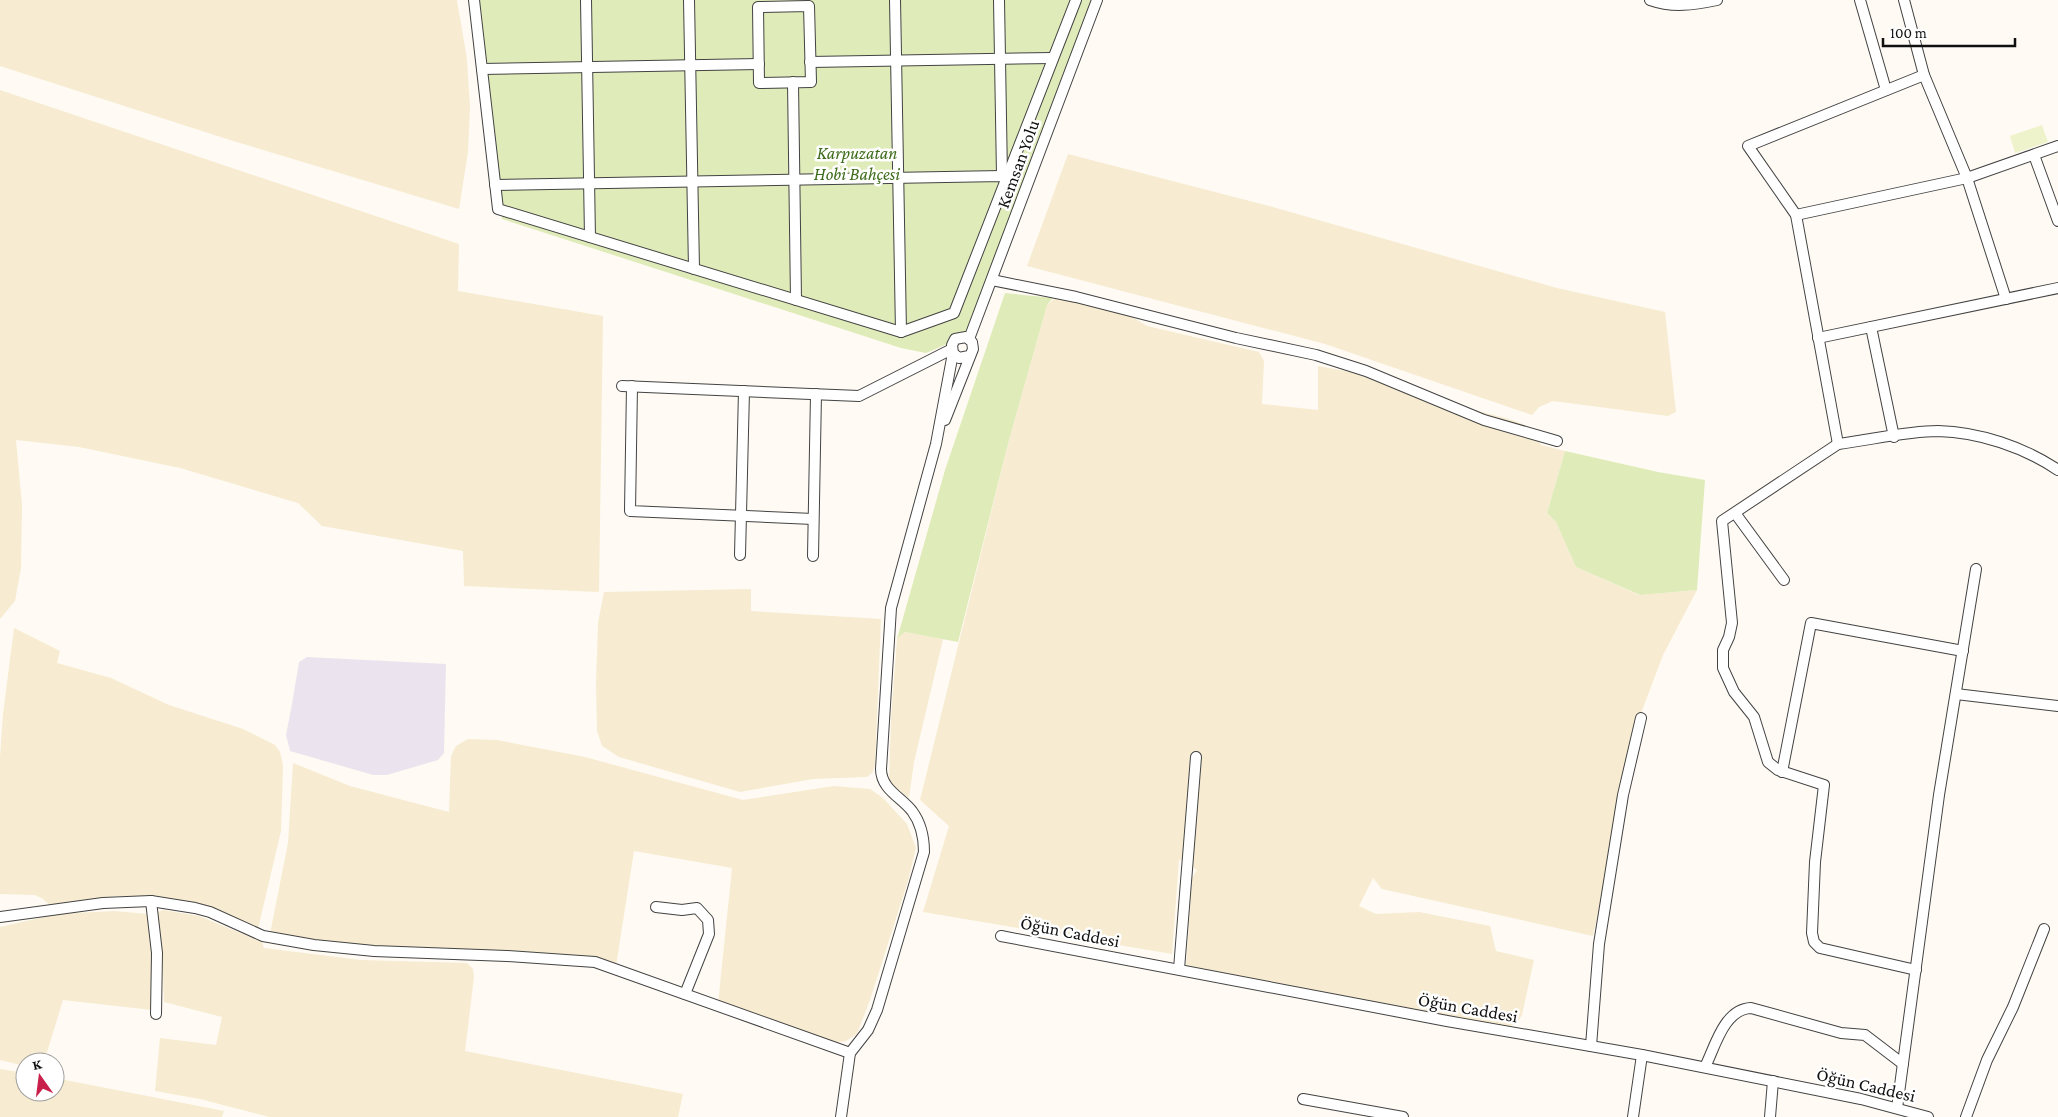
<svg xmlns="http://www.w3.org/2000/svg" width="2058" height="1117" font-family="'Crimson Pro',serif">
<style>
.industrial{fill:#ebe4ef}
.farmland{fill:#f7ecd1}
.green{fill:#dfecb9}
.pitch{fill:#eef3cc}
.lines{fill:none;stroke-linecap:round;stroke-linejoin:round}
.minor-casing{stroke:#434343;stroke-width:12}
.minor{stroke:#fff;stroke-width:10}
.labels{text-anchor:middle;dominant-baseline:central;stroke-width:5;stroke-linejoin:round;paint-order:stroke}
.park-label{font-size:18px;font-style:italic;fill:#3e6c1b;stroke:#fff}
.street-label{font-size:18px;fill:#101010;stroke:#fff}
</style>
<rect width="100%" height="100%" fill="#fffaf3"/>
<path class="industrial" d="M307,657L446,664L444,753L438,760L387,775H373L290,751L286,735L292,704L299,662Z"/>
<g class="farmland">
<path d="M0,0H457L467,59L470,108L468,152L459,209L230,140L0,66Z"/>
<path d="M0,90L459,244L458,291L603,316L599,592L464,586L463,551L322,526L298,503L180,468L79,447L16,440L22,505L21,568L15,601L0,619Z"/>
<path d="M1068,154L1269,206L1557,288L1665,312L1676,412L1668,416L1553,401L1539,407L1532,415L1325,344L1027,266Z"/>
<path d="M1057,297L1129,315L1147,326L1259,352L1264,361L1262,404L1318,410V366L1356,373L1442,401L1512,420L1532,428L1541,445L1565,451L1547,513L1556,522L1576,567L1639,595L1697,590L1663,655L1637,724L1593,936L1382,889L1373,878L1359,906L1376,914L1419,912L1490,926L1496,951L1534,960L1522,1015L1516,1024L1507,1027L1186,966L1192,878L1197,870L1179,859L1172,954L923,912L949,826L920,800L1009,440L1047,305Z"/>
<path d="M751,589V611L881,619L875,764L873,772L867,777L813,779L740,792L619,757L602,746L597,731L596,684L598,623L604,592Z"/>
<path d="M14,628L60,651L57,663L111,678L169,705L243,729L275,745L280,752L283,765L281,831L257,933L213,910L141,897L117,896L51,906L43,899L35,895L0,894V757L3,714Z"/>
<path d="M905,632L943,639L914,762L909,798L889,782L891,719L897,639Z"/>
<path d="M468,739L497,740L585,757L743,800L834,786L870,789L883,798L907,824L916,848L908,881L870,1000L857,1034L846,1041L833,1043L718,1004L732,868L634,851L616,966L378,949L270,934L288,843L293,763L350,786L449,812L451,756L456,746Z"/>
<path d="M163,910L199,916L262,942L264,948L361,960L467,963L473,969L474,977L465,1051L683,1094L678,1117H269L200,1099L155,1091L160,1038L216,1045L222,1017L164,1002L162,944L157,918L158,912Z"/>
<path d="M114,911L148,914L153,945L152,1010L63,1000L44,1062H25V1066L0,1060V927L57,914Z"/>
<path d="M0,1069L25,1073V1092H55V1078L224,1111L222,1117H0Z"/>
</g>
<g class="green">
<path d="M477,0H1095L977,310L966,333L945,345L926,353L901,348L502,219Z"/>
<path d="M1005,293L1053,298L1047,305L1009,440L958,642L905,632L897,639L945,470Z"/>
<path d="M1565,451L1658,472L1705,480L1697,590L1640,595L1576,567L1556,522L1547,513Z"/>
</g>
<path class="pitch" d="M2042,125L2048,142L2015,153L2010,136Z"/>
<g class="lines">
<defs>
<g id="minor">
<path d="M474,0L498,209L901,332L954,313L1076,0"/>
<path d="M586,0L590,237"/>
<path d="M689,0L694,269"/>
<path d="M895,0L901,332"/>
<path d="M999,0L1002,176"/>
<path d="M1650,0C1673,8 1693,5 1717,0"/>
<path d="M1860,0L1886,90"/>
<path d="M1904,0L1924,75L1967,178L2006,299"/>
<path d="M809,6L811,82L759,83L758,7Z"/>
<path d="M810,62L1053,58"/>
<path d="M482,69L759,64"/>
<path d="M1924,75L1748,146L1796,215L1838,444C1870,440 1907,431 1938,431C1979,432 2024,447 2058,470"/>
<path d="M793,82L796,300"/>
<path d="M2034,155L2058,221"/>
<path d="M495,185L1002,176L1007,178"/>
<path d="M1796,215L1967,178L2058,146"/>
<path d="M992,280L1076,297L1236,338L1316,355L1366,371L1484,420L1557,441"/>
<path d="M1871,327L1894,437"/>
<path d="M1818,338L2058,288"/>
<path d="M969,339L1097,0"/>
<path d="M622,386L859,396L952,349"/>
<path d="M632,386L630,511L813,519"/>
<path d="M945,420L973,349L972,342L966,337L955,339L952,345L953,353L959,358L969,356"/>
<path d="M1838,444L1722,521L1732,623L1729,637L1723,650V668L1734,692L1754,717L1768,762L1778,770L1824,785L1815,862L1812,933L1814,942L1820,948L1916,970"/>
<path d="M1735,513L1784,580"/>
<path d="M740,555L744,391"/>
<path d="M813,556L816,394"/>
<path d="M1956,694L2058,706"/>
<path d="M1782,772L1811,623L1963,651"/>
<path d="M151,901L157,953L156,1014"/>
<path d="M656,907L682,910L697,908L708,920L709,934L685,994"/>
<path d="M0,917L103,903L151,901L195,908L210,912L263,936L314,945L374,951L507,956L595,962L850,1053"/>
<path d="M1001,936L1447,1021L1642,1055L1861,1099L1928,1117"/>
<path d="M1179,969L1196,757"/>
<path d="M1591,1046L1599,944L1623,795L1641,718"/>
<path d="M1705,1067C1715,1047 1724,1009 1751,1008L1841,1033L1865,1035L1903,1064"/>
<path d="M1303,1099L1403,1117"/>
<path d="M1897,1108L1939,795L1976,569"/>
<path d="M841,1117L850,1053L868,1030L877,1010L924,852C924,838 921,823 912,811C901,797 881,789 881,769L891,608L936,444L953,353"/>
<path d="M1633,1117L1642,1055"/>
<path d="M1770,1117L1773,1081"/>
<path d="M1966,1117L1987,1060L2013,1007L2044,929"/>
</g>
</defs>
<use href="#minor" class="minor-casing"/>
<use href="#minor" class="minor"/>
</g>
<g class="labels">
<g class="park-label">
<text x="857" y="153">Karpuzatan<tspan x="857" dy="21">Hobi Bahçesi</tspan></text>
</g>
<g class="street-label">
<text transform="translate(1018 164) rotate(-70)">Kemsan Yolu</text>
<text transform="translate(1070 932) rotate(11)">Öğün Caddesi</text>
<text transform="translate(1468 1008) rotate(10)">Öğün Caddesi</text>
<text transform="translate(1866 1085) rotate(13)">Öğün Caddesi</text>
</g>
</g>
<g transform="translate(40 1077) rotate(346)"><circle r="24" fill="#ffffff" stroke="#9f9f9f"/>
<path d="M0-4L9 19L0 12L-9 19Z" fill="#c91f4b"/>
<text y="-8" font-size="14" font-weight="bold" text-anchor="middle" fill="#101010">K</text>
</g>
<path d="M1883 38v8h132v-8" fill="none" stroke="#101010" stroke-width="2.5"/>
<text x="1890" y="38" font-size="15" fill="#101010" stroke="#ffffff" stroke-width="4" paint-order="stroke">100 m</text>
</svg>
